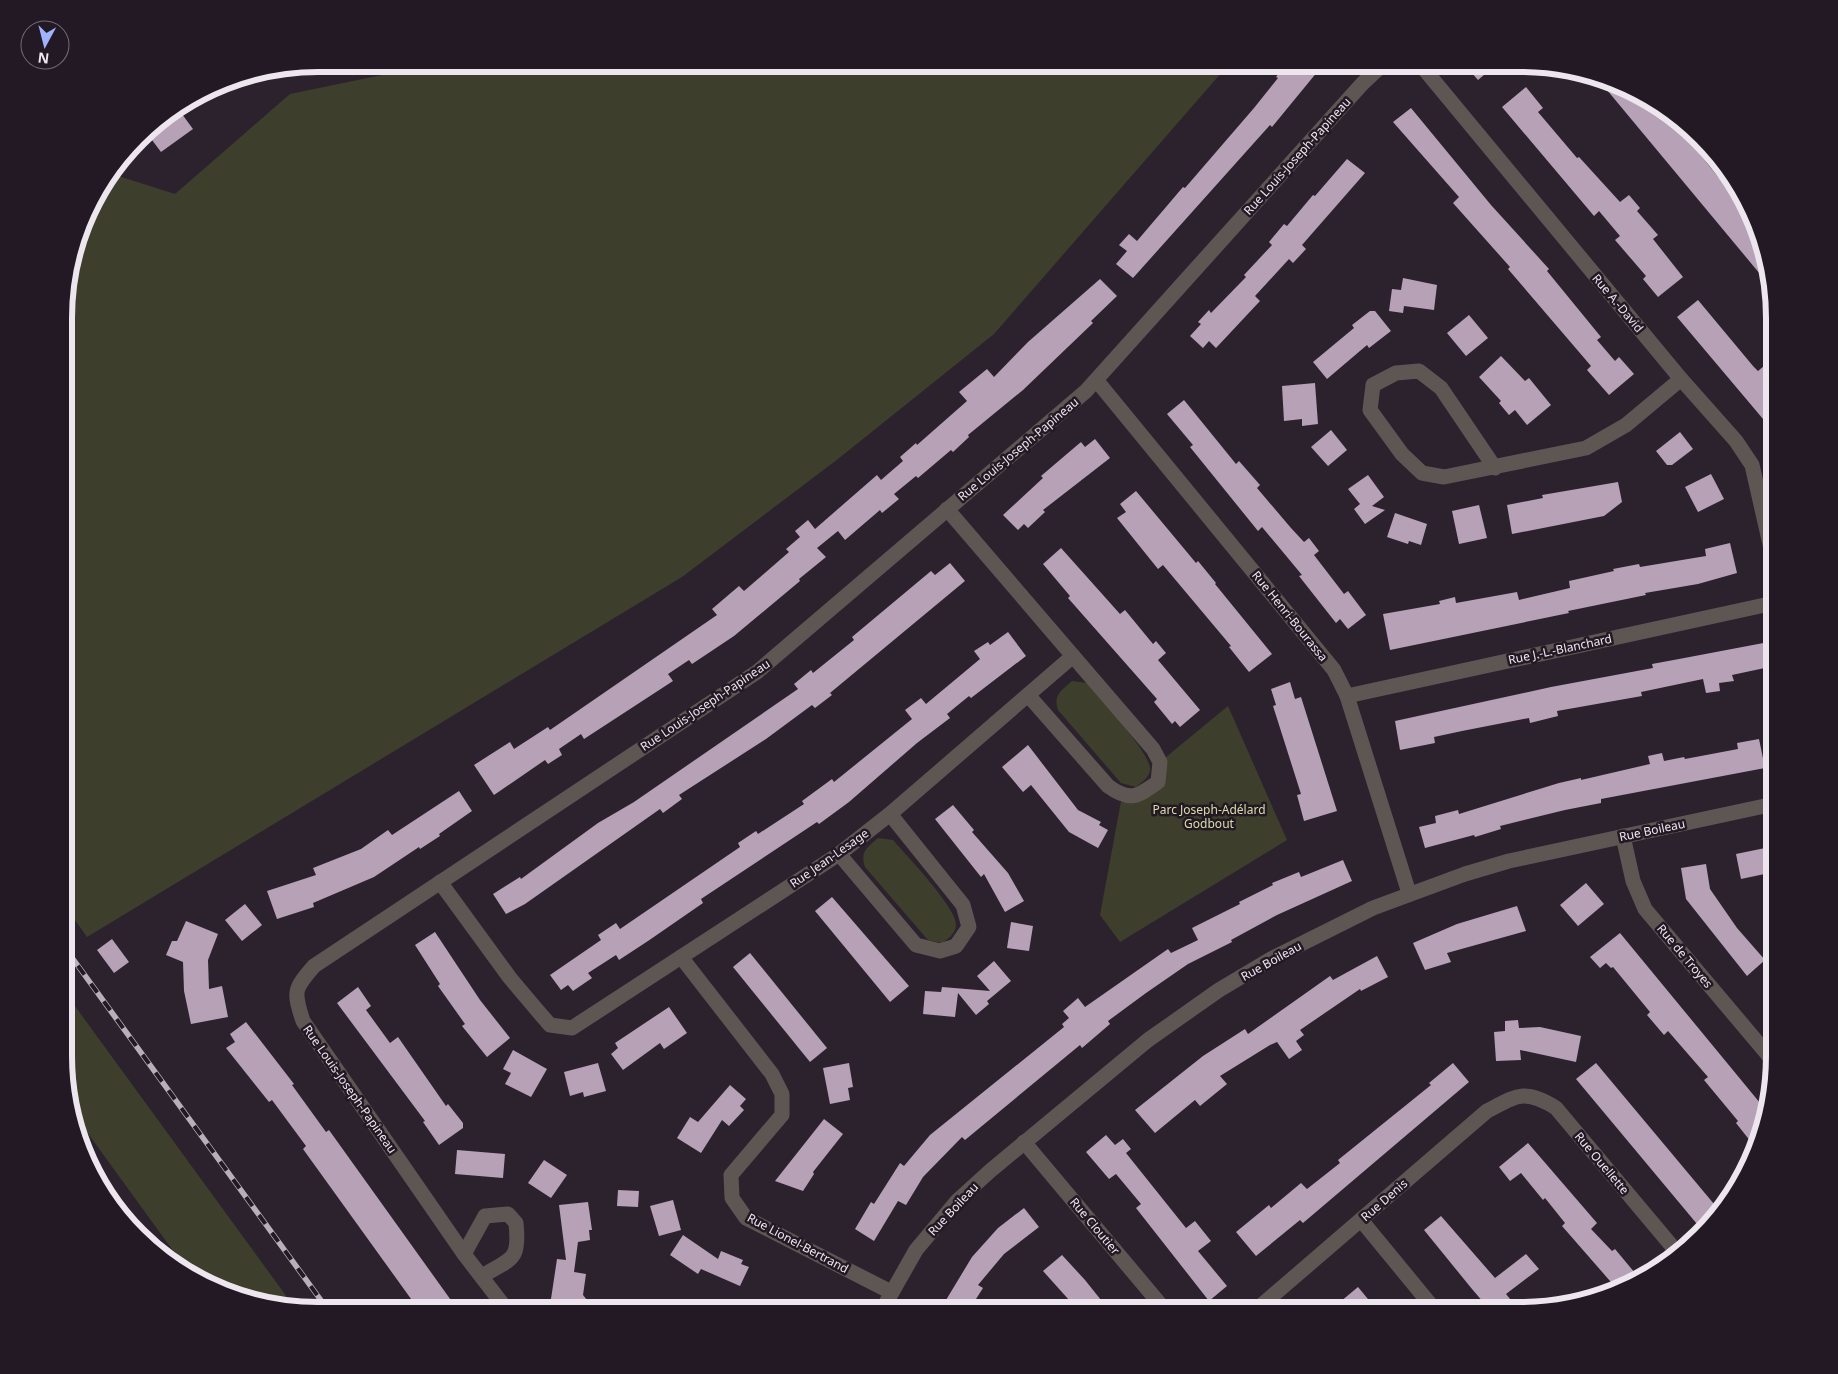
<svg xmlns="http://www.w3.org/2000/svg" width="1838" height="1374" font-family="'Noto Sans',sans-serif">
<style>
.green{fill:#3d3e2c}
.building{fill:#b7a1b7}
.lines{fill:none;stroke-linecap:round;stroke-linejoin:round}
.minor{stroke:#5e5653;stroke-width:15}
.rail-casing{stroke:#b7b0b9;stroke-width:5.5}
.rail{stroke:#221924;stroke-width:4;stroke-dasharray:11;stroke-linecap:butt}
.labels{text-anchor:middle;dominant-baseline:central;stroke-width:5;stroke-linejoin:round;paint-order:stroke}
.street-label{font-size:12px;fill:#ede6ee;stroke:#221924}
.park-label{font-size:12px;fill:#dadda7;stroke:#221924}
.rim{fill:none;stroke:#ede6ee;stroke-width:6}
</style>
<rect width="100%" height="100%" fill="#2c222e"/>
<g class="green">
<path d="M435,64H1229L994,334L838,459L682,577L87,937L65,906L66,285L98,191L112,174L175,194L290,94Z"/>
<path d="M1072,681L1087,683C1099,698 1152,754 1150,770C1149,778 1142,782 1136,787L1121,783L1058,710C1053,695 1061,691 1072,681Z"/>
<path d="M1228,706L1287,840L1120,942L1100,915L1122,796L1158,782L1160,762Z"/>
<path d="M878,838L893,840C906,855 959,910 956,926C955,934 948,939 942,943L928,940L865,867C860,851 867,848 878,838Z"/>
<path d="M64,991L295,1308L221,1291L187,1270L76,1117L64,1073Z"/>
</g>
<g class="building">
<path d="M1286,64H1309L1318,71L1272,127L1270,125L1133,278L1116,264L1127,251L1119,245L1129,234L1137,241L1183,187L1185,188L1254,108L1278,78L1276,77Z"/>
<path d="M1464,64H1497L1478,80Z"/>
<path d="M1597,78L1617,83L1668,115L1675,123L1754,222L1766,253L1770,286Z"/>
<path d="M1526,87L1543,108L1538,112L1577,158L1579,157L1620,202L1629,195L1640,208L1637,211L1658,235L1653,239L1683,277L1658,297L1643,279L1646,276L1615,240L1620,236L1599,211L1594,216L1502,107Z"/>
<path d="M1411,108L1491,205L1549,269L1547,271L1601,337L1597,340L1615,361L1619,357L1634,374L1609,395L1587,370L1591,366L1508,269L1510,267L1453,203L1459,197L1393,122Z"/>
<path d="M179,110L193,129L161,152L146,132L151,127Z"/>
<path d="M1347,159L1365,173L1302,245L1306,249L1293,263L1289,259L1255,296L1260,301L1216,348L1209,341L1203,348L1190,336L1201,324L1198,322L1209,310L1211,313L1246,277L1244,275L1272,245L1269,242L1284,224L1287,226L1313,195L1315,196Z"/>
<path d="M1403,278L1437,285L1434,310L1404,306L1403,313L1389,311L1392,289L1401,290Z"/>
<path d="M1100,279L1117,296L1091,321L1093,323L1023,390L968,435L969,437L953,452L951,450L918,478L916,476L894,494L899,499L882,513L880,510L845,540L838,531L817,548L826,557L799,579L800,581L734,636L692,664L689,660L668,674L673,681L584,739L581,734L559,749L562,755L548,764L545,760L494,795L474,765L510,742L514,749L548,727L550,730L717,615L712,609L739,586L744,591L789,552L786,549L800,537L795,531L808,520L815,529L877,475L881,480L903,461L900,457L916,443L917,445L967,401L959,392L987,369L994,377L1028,342Z"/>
<path d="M1698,300L1753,366L1758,371L1764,366L1774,377V432L1677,317Z"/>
<path d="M1370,311H1375L1391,331L1369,348L1367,345L1327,379L1313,362L1354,328L1352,325Z"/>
<path d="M1469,315L1488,338L1466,356L1447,333Z"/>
<path d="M1501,356L1525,381L1529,378L1551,405L1527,425L1515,410L1509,415L1499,403L1501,401L1479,377Z"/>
<path d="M1315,383L1318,424L1302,426V419L1284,421L1282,386Z"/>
<path d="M1184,400L1236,464L1239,461L1260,485L1257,488L1291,528L1304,542L1309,538L1319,551L1314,555L1344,594L1348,591L1366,615L1348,629L1340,619L1336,623L1299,576L1302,575L1262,527L1258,531L1190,447L1193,445L1167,414Z"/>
<path d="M1331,430L1347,450L1328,466L1311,447Z"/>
<path d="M1680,432L1693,449L1672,465H1667L1656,451Z"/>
<path d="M1095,439L1110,458L1043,510L1045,512L1028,528L1024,524L1018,530L1003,515L1043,478L1041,476L1068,453L1081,442L1085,447Z"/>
<path d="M1711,474L1724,499L1698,512L1685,487Z"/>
<path d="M1368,475L1384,497L1372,506L1385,510L1365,524L1354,509L1360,504L1348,489Z"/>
<path d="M1618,482L1622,502L1604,516L1512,534L1507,505L1543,498L1542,495Z"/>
<path d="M1136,491L1196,563L1198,561L1216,583L1215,584L1272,654L1249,672L1229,647L1231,646L1163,565L1158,569L1117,518L1126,512L1120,504Z"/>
<path d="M1479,505L1487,538L1459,544L1452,511Z"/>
<path d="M1395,513L1427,524L1421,545L1409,541L1408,544L1387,537Z"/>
<path d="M1730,543L1737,573L1698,584L1645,593L1646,595L1568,611L1569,613L1390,650L1383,614L1440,604L1439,601L1455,597L1456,603L1517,592L1519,600L1570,588L1569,581L1614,571L1613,569L1639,564L1640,567L1706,556L1705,549Z"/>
<path d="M1061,548L1120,614L1125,610L1153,644L1156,641L1166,653L1158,660L1200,710L1180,727L1175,721L1172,724L1154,702L1157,699L1068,598L1070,596L1043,564Z"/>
<path d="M950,563L965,581L830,693L832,695L815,708L812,705L766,739L679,795L682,799L663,813L660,809L525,904L506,914L493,894L520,877L521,879L598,823L634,802L798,689L794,684L811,670L813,673L854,640L852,637L931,571L935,575Z"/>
<path d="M1008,632L1026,656L971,698L969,696L947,714L950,718L917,743L849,802L819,824L817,822L701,899L703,903L648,941L619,960L616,955L588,973L592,978L573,991L568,985L561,990L550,975L601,940L598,935L616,923L620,929L740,847L738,843L756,831L758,834L804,804L802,801L832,779L834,782L912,719L905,710L921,698L926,704L980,659L974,651L988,642L990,645Z"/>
<path d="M1774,641V666L1732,675L1734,681L1719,683L1720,691L1706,693L1703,679L1641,692L1642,696L1557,711L1558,716L1530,723L1529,718L1462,731L1434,737L1435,743L1400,750L1395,721L1551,687L1653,668L1652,664L1679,659Z"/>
<path d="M1290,682L1295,699L1301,697L1337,811L1304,821L1297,795L1301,794L1273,706L1276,705L1271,689Z"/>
<path d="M1759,739L1765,768L1601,799V803L1565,810L1500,826L1501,829L1475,837L1474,835L1425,848L1419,827L1436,823L1435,816L1458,810L1459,814L1559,783L1581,778V780L1650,764L1648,756L1662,753L1664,761L1684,757L1685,759L1738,749L1737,743Z"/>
<path d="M1028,745L1078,810L1101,822L1099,825L1108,830L1098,848L1069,832L1031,785L1023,792L1002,767Z"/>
<path d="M459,791L472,811L439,834L440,836L420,849L419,847L374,877L313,903L314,907L277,919L267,891L316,875L313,868L361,849L388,830L392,835Z"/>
<path d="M953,805L974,830L972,832L1008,873L1024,901L1005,912L984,874L981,877L935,819Z"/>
<path d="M1770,847L1774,872L1741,879L1736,854Z"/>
<path d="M1343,860L1352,881L1277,915L1231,940L1232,942L1188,964L1146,993L1108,1021L1110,1024L1082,1048L1080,1045L965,1140L962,1137L923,1177L906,1205L898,1201L874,1241L855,1229L871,1202L874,1204L900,1163L904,1166L930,1135L1064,1027L1062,1024L1069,1018L1063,1011L1078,998L1085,1007L1168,949L1171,953L1198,940L1192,928L1240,904L1239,902L1273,885L1272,883L1299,872L1301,877Z"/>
<path d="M1706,864L1710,889L1737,928L1765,960L1747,976L1686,899L1681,868Z"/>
<path d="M1586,883L1604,904L1578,926L1560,905Z"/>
<path d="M832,897L909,986L890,1002L815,911Z"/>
<path d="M245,904L262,925L242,941L225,920Z"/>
<path d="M1517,906L1526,931L1447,953L1451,962L1425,970L1413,943L1457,924Z"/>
<path d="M186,921L218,934L208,960L209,989L222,986L228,1017L191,1024L184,991L183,962L166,955L172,941H177Z"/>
<path d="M1011,922L1033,926L1029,951L1007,948Z"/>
<path d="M435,932L480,1000L510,1038L487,1057L462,1026L465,1024L438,986L440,984L415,945Z"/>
<path d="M1620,933L1765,1109L1759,1137L1751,1142L1736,1123L1738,1121L1704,1080L1708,1077L1668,1031L1664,1035L1647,1015L1650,1012L1613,967L1611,968L1606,963L1600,968L1590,957Z"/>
<path d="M112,939L129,962L114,973L97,950Z"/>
<path d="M750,953L827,1048L810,1062L733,967Z"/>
<path d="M1377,956L1388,977L1361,991L1360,989L1300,1030L1304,1035L1296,1041L1302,1050L1289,1059L1277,1042L1270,1045L1220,1076L1227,1084L1200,1106L1195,1100L1155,1133L1135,1110L1203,1056L1245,1029L1248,1034L1330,976L1333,980Z"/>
<path d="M994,961L1011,981L987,1001L989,1004L976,1015L958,993L955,1017L923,1014L925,991L941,992L942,987L990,991L977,976Z"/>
<path d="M358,987L371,1006L366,1010L390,1043L398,1037L446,1106L448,1104L463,1123V1128L439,1145L423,1122L425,1121L337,1003Z"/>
<path d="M669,1007L687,1033L664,1049L660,1043L623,1070L611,1054L618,1048L615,1043Z"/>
<path d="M1518,1020L1519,1028L1540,1027L1581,1036L1576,1062L1520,1050L1521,1060L1496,1061L1494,1032L1505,1031V1021Z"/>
<path d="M246,1022L294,1084L292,1085L326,1132L329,1130L458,1310H419L303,1149L306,1146L272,1100L269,1102L226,1048L235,1042L230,1034Z"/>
<path d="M513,1050L547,1069L531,1097L505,1084L511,1073L503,1069Z"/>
<path d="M598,1063L606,1091L584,1097L583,1092L570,1096L564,1072Z"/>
<path d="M849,1063L853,1087L848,1088L850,1100L830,1104L823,1068Z"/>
<path d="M1453,1063L1469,1082L1303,1223L1300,1220L1256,1256L1236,1232L1269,1205L1271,1208L1301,1183L1307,1189L1340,1163L1338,1160L1431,1085L1429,1083Z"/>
<path d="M1596,1063L1719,1210L1711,1223L1702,1230L1576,1079Z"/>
<path d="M730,1085L746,1099L740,1106L744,1110L729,1126L722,1120L701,1153L677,1138L690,1117L698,1122Z"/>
<path d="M824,1119L843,1134L813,1172L814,1174L803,1191L775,1181Z"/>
<path d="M1106,1135L1115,1145L1123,1139L1131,1149L1126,1153L1186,1228L1195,1221L1211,1241L1198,1251L1227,1286L1209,1301L1136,1208L1141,1204L1116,1174L1109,1179L1086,1152Z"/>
<path d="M1528,1143L1597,1223L1591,1229L1612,1251L1615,1249L1635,1273L1617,1289L1562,1226L1565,1223L1545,1198L1543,1200L1521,1173L1510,1181L1499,1167Z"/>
<path d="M457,1150L505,1154L503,1178L455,1174Z"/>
<path d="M544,1160L567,1175L551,1198L528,1183Z"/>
<path d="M618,1190L639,1191L638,1207L617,1206Z"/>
<path d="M673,1200L681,1230L659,1236L650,1206Z"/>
<path d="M588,1202L592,1230H589L590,1240L578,1242L574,1272L586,1274L583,1295L591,1305L551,1299L557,1259L566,1260L559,1205Z"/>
<path d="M1024,1208L1039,1227L1004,1254L978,1285L983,1288L969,1310H952L943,1305L972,1257L998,1228Z"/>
<path d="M1441,1216L1495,1278L1526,1254L1539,1269L1506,1294L1519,1310H1490L1472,1289L1424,1230Z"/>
<path d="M683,1235L718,1259L721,1251L743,1260L741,1264L749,1267L740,1286L701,1269L698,1274L670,1255Z"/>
<path d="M1062,1255L1085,1280L1109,1310H1078L1043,1271Z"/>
<path d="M1358,1287L1377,1310H1347L1340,1302Z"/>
</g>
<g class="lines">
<g class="minor">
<path d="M1420,64L1681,379L1736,441L1752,465L1774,562"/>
<path d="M1097,381L1334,670L1347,696L1409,893"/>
<path d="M1495,468L1441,388L1419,371L1396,373L1373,385L1370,410L1402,454L1422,473L1444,477L1586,448L1626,425L1681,379"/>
<path d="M1028,695L1108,786C1130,802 1137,797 1158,782L1160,762L1153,749L1073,656"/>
<path d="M1347,696L1774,603"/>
<path d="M1623,836L1633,881L1645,909L1774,1062"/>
<path d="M839,854L916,945L940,951L956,946L969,927L963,905L890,814"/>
<path d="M440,882L510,978L537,1010L550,1025L572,1028L839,854L890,814L1073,656L947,509"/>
<path d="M681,957L772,1074L782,1094V1115L731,1175L732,1198L746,1218L891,1292"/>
<path d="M1024,1142L1165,1310"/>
<path d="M1361,1220L1435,1310"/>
<path d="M464,1254L485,1216L508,1214L516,1223C520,1261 512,1258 482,1276"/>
<path d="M507,1310L464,1254L303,1021C293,991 294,989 314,966L757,672L1086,391L1362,84L1383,64"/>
<path d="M882,1310L916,1250L957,1201L990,1171L1148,1040L1219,990L1271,959L1373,908L1465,874L1509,861L1774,804"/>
<path d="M1256,1310L1487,1111C1516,1096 1524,1088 1556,1108L1676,1251"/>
</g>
<defs>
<path id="rail" d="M65,948L328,1310"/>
</defs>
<use href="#rail" class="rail-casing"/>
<use href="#rail" class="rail"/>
</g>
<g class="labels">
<g class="street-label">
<text transform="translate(1297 156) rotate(-48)">Rue Louis-Joseph-Papineau</text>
<text transform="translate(1618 303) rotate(50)">Rue A.-David</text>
<text transform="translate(1018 449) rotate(-40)">Rue Louis-Joseph-Papineau</text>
<text transform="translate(1290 616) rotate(51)">Rue Henri-Bourassa</text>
<text transform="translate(1560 649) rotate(-12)">Rue J.-L.-Blanchard</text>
<text transform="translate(705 705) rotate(-34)">Rue Louis-Joseph-Papineau</text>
<text transform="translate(1652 830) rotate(-12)">Rue Boileau</text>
<text transform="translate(829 858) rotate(-35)">Rue Jean-Lesage</text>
<text transform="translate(1685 956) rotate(50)">Rue de Troyes</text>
<text transform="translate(1271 961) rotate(-29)">Rue Boileau</text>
<text transform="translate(350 1089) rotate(55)">Rue Louis-Joseph-Papineau</text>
<text transform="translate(1602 1163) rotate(50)">Rue Ouellette</text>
<text transform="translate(1384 1200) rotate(-41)">Rue Denis</text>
<text transform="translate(953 1209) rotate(-47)">Rue Boileau</text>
<text transform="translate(1095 1226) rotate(50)">Rue Cloutier</text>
<text transform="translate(798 1243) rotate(28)">Rue Lionel-Bertrand</text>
</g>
<g class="park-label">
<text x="1209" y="809">Parc Joseph-Adélard<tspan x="1209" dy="14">Godbout</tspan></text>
</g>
</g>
<path d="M0 0H1838V1374H0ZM318 72H1520A246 246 0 0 1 1766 318V1056A246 246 0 0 1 1520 1302H318A246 246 0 0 1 72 1056V318A246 246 0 0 1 318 72Z" fill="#221924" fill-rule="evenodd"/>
<path class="rim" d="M318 72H1520A246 246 0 0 1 1766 318V1056A246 246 0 0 1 1520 1302H318A246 246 0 0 1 72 1056V318A246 246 0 0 1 318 72Z"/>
<g transform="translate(45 45) rotate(187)"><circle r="24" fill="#221924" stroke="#736b75"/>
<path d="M0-4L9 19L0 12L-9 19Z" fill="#a0b3fd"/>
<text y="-8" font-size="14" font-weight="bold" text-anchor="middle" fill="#ede6ee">N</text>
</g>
</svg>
